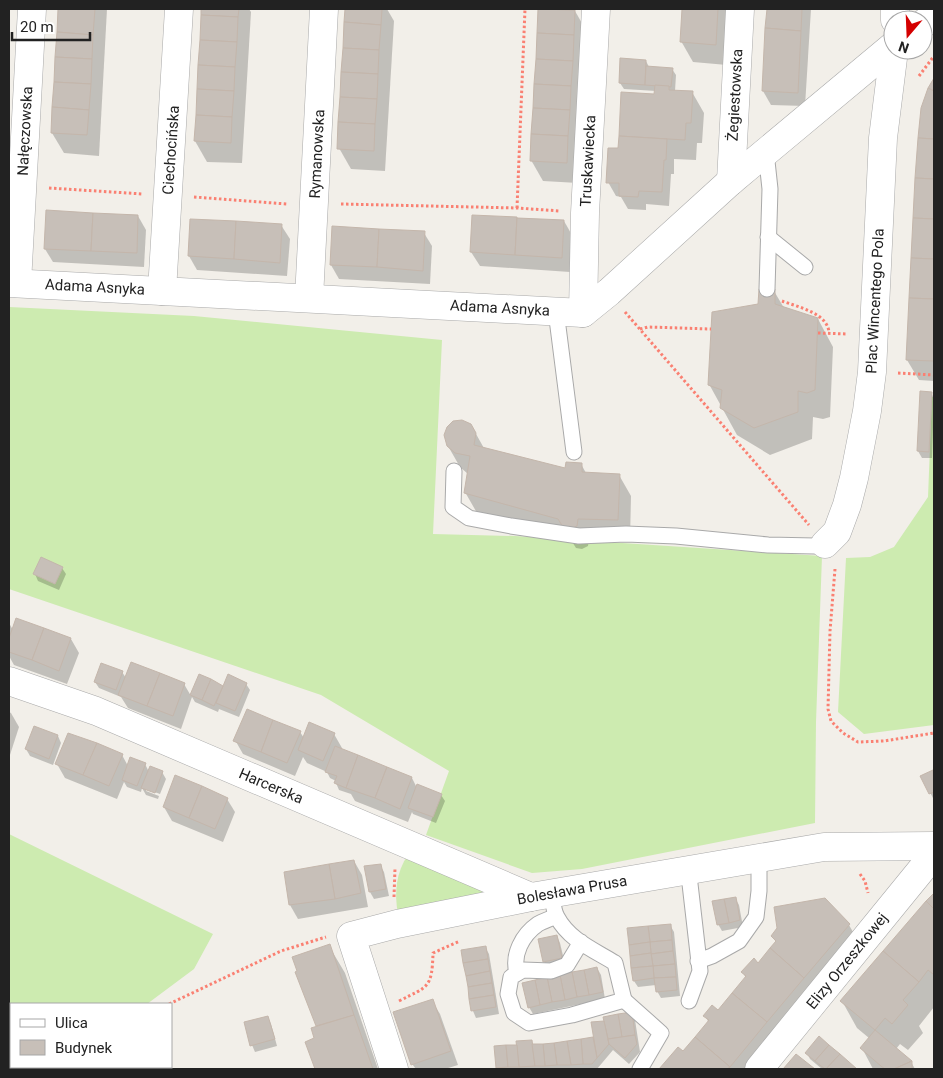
<svg xmlns="http://www.w3.org/2000/svg" width="943" height="1078" font-family="Roboto,sans-serif">
<style>
.grass{fill:#cdebb0}
.shadow{fill:#0003}
.building{fill:#c7bfb8;stroke:#c4b6ab}
.lines{fill:none;stroke-linecap:round;stroke-linejoin:round}
.lane-casing{stroke:#a9a9a9;stroke-width:17}
.street-casing{stroke:#a9a9a9;stroke-width:29}
.path{stroke:#fa8072;stroke-width:3;stroke-dasharray:2.5 2.5;stroke-linecap:butt}
.lane{stroke:#fff;stroke-width:15}
.street{stroke:#fff;stroke-width:28}
.labels{text-anchor:middle;dominant-baseline:central;stroke-width:4.5;stroke-linejoin:round;paint-order:stroke}
.street-label{font-size:15px;fill:#222;stroke:#fff}
</style>
<rect width="100%" height="100%" fill="#f2efe9"/>
<g class="grass">
<path d="M9,307L194,316L442,340L433,534L515,536L822,556L816,722L815,823L582,869L532,873L426,835L449,771L321,695L9,589Z"/>
<path d="M932,397H934V725L864,734L838,712L846,558L870,557L894,547L928,497Z"/>
<path d="M9,834L213,934L194,969L147,1004H11V1067H36L26,1069H9Z"/>
<path d="M408,855L488,892L398,914C394,893 396,872 408,855Z"/>
</g>
<g class="shadow">
<path d="M59,9H107L99,156L64,153L52,133Z"/>
<path d="M203,9H249L251,12L242,163L207,162L195,141Z"/>
<path d="M347,9H387L394,21L385,171L351,169L339,148Z"/>
<path d="M539,9L575,11L587,32L578,183L543,181L531,160Z"/>
<path d="M683,9H731L727,65L693,62L681,41Z"/>
<path d="M768,9H811L805,106L771,105L763,91Z"/>
<path d="M646,61L649,67L672,69L676,75L675,91L692,92L704,113L702,143H697L696,160L674,159V174H671L669,206L646,204V210L628,209L621,197L616,196L608,182L619,150L623,94L656,95V91L624,89L620,83Z"/>
<path d="M934,82V381L919,380L907,360L929,89Z"/>
<path d="M138,216L146,230L144,267L53,262L45,249Z"/>
<path d="M473,216L564,221L572,235L570,272L480,266L471,252Z"/>
<path d="M191,220L281,225L290,239L287,276L197,270L189,256Z"/>
<path d="M424,233L432,246L430,284L339,279L331,265Z"/>
<path d="M774,291L784,308L818,319L833,347L830,417L823,419L813,417L812,439L770,455L737,435L709,384L759,305Z"/>
<path d="M921,393H931L934,398L932,458H922L918,451Z"/>
<path d="M471,425L485,450L566,470L581,464L586,473L619,475L631,496L630,540L589,539L588,546L582,549L576,548L571,540L477,513L465,492L468,474L460,467L448,446Z"/>
<path d="M62,568L66,574L59,590L38,581L35,574Z"/>
<path d="M17,620L71,639L79,653L67,684L14,665L9,656V623L13,630Z"/>
<path d="M122,672L126,678L184,684L191,696L199,676L224,687L246,684L250,690L239,717L219,709L218,712L195,702L192,697L181,729L128,708L121,697L99,688L95,682Z"/>
<path d="M9,712L11,713L19,727L9,758Z"/>
<path d="M34,728L58,736L61,743L53,765L30,756L26,749Z"/>
<path d="M300,732L304,738L334,734L342,748L341,750L412,778L417,788L441,795L445,801L436,823L413,814L412,812L408,822L355,801L351,794L339,790L336,783V781L330,778L327,772L307,763L303,757L295,776L243,754L235,740Z"/>
<path d="M122,755L128,766L145,764L149,772H162L166,779L160,794L146,789V791L159,796L158,799L146,795L142,788L141,792L127,787L124,782L117,799L65,778L57,764Z"/>
<path d="M933,772L934,774V800L922,777Z"/>
<path d="M227,799L235,812L223,842L172,821L164,807Z"/>
<path d="M354,861L362,875L368,907L298,919L290,905L285,873Z"/>
<path d="M380,865L384,872L389,896L374,899L370,892L365,867Z"/>
<path d="M934,895V1007L919,1026L923,1033L908,1050L900,1044L896,1049L911,1062L915,1069H873L862,1048L869,1038L857,1028L842,1001L927,901Z"/>
<path d="M735,898L739,905L743,927L722,931L718,924Z"/>
<path d="M670,925L674,932L680,996L661,998L657,991L656,985L638,987L634,981Z"/>
<path d="M849,925L861,946L756,1069H660L678,1049L683,1053L709,1023L705,1016L718,1012L746,978L743,973L758,965L776,943L773,936Z"/>
<path d="M557,936L560,943L565,964L548,968L544,962Z"/>
<path d="M329,946L345,973L378,1069H316L307,1042L316,1039L317,1027L296,973Z"/>
<path d="M485,947L489,954L499,1014L476,1018L473,1011L463,951Z"/>
<path d="M597,968L601,975L605,999L533,1014L529,1007Z"/>
<path d="M432,1001L440,1014L458,1065L445,1069H416L412,1064Z"/>
<path d="M631,1014L635,1020L640,1052L629,1064L613,1050L597,1069H498L497,1067L518,1046L531,1041L534,1045H543L594,1038L605,1022Z"/>
<path d="M268,1017L271,1024L277,1046L255,1052L252,1045Z"/>
<path d="M819,1037L855,1069H822L810,1059L807,1053Z"/>
</g>
<g class="building">
<path d="M58,9H95L93,35L57,32Z"/>
<path d="M201,9H239L238,17L201,15Z"/>
<path d="M345,9H382L381,25L344,22Z"/>
<path d="M538,9L575,10L574,35L537,33Z"/>
<path d="M682,9H718L716,45L680,42Z"/>
<path d="M767,9H802L801,31L765,28Z"/>
<path d="M201,15L238,17L237,42L200,40Z"/>
<path d="M344,22L381,25L379,50L343,48Z"/>
<path d="M765,28L801,31L798,93L762,91Z"/>
<path d="M57,32L93,35L92,59L55,57Z"/>
<path d="M537,33L574,35L573,61L536,59Z"/>
<path d="M200,40L237,42L235,67L198,65Z"/>
<path d="M343,48L379,50L378,74L341,72Z"/>
<path d="M55,57L92,59L91,84L54,82Z"/>
<path d="M620,58L646,60L645,85L619,83Z"/>
<path d="M536,59L573,61L571,86L534,84Z"/>
<path d="M198,65L235,67L234,91L197,89Z"/>
<path d="M646,66L673,68L671,87L645,85Z"/>
<path d="M341,72L378,74L377,99L340,97Z"/>
<path d="M934,78V91L928,88Z"/>
<path d="M54,82L91,84L89,110L52,107Z"/>
<path d="M534,84L571,86L570,110L533,108Z"/>
<path d="M655,85L669,86V90L693,91L691,123H686L685,140L619,136L621,92L654,94Z"/>
<path d="M928,88L934,91V139L918,138L921,108Z"/>
<path d="M197,89L234,91L232,117L196,115Z"/>
<path d="M340,97L377,99L375,124L338,122Z"/>
<path d="M52,107L89,110L87,135L51,133Z"/>
<path d="M533,108L570,110L568,136L531,134Z"/>
<path d="M196,115L232,117L231,143L194,141Z"/>
<path d="M338,122L375,124L374,151L337,149Z"/>
<path d="M531,134L568,136L567,163L530,161Z"/>
<path d="M619,136L667,139L666,160H664L662,192L639,191L638,197L619,196V183H606L608,148H618Z"/>
<path d="M918,138L934,139V179L915,178Z"/>
<path d="M915,178L934,179V219L913,218Z"/>
<path d="M46,210L93,213L91,251L44,249Z"/>
<path d="M93,213L138,215L137,253L91,251Z"/>
<path d="M472,215L517,217L515,255L470,252Z"/>
<path d="M517,218L564,220L562,258L515,255Z"/>
<path d="M913,218L934,219V259L911,258Z"/>
<path d="M190,219L236,221L234,259L188,256Z"/>
<path d="M236,221L282,224L280,263L234,259Z"/>
<path d="M332,226L379,229L377,267L330,265Z"/>
<path d="M379,229L425,231L423,271L377,267Z"/>
<path d="M911,258L934,259V299L909,298Z"/>
<path d="M759,289H775V304L818,318L815,390L807,393L798,391V412L754,428L720,408L722,390L708,385L712,312L758,304Z"/>
<path d="M909,298L934,299V361L906,360Z"/>
<path d="M920,391L932,392L929,452L917,451Z"/>
<path d="M462,420L471,424L476,433L474,445L565,468L566,462L582,463V472L620,474L618,520L578,519L577,526L570,529L563,527L558,519L464,493L470,456L455,453L447,446L444,435L447,427L453,421Z"/>
<path d="M41,557L63,567L55,584L33,574Z"/>
<path d="M16,618L44,628L32,660L9,652V638Z"/>
<path d="M44,628L71,638L59,671L32,660Z"/>
<path d="M131,662L160,673L147,706L118,695Z"/>
<path d="M101,663L123,671L116,690L94,682Z"/>
<path d="M160,673L185,683L173,716L147,706Z"/>
<path d="M199,674L211,679L202,700L190,695Z"/>
<path d="M228,674L247,683L235,711L216,703Z"/>
<path d="M211,679L223,686L214,706L202,700Z"/>
<path d="M247,709L273,720L261,752L233,741Z"/>
<path d="M273,720L301,731L287,763L261,752Z"/>
<path d="M309,722L335,733L323,761L298,750Z"/>
<path d="M34,726L58,735L49,759L25,749Z"/>
<path d="M68,733L97,743L83,775L55,764Z"/>
<path d="M97,743L123,754L109,786L83,775Z"/>
<path d="M335,746L358,755L346,788L334,783L337,776L325,772Z"/>
<path d="M358,755L387,767L375,798L346,788Z"/>
<path d="M130,757L146,763L137,786L122,780Z"/>
<path d="M150,766L163,771L155,793L141,788Z"/>
<path d="M387,767L412,777L400,809L375,798Z"/>
<path d="M933,770L934,792L929,794L920,776Z"/>
<path d="M175,775L202,786L189,818L163,807Z"/>
<path d="M417,784L442,794L433,817L408,808Z"/>
<path d="M202,786L228,798L215,829L189,818Z"/>
<path d="M354,860L361,893L335,899L329,864Z"/>
<path d="M329,864L335,899L289,905L284,872Z"/>
<path d="M381,864L386,889L369,892L364,866Z"/>
<path d="M934,893V909L926,901Z"/>
<path d="M736,897L740,920L729,923L724,899Z"/>
<path d="M825,898L850,924L804,978L770,948L776,941L771,936L777,928L774,907Z"/>
<path d="M724,899L729,923L717,925L712,901Z"/>
<path d="M926,901L934,909V973L933,974L928,970L919,982L883,951Z"/>
<path d="M671,924L672,940L650,942L648,926Z"/>
<path d="M648,926L650,942L629,945L627,928Z"/>
<path d="M557,935L562,958L543,962L538,939Z"/>
<path d="M672,940L673,951L651,954L650,942Z"/>
<path d="M650,942L651,953L630,956L629,945Z"/>
<path d="M330,944L354,1015L316,1026L295,972L297,971L292,957Z"/>
<path d="M486,946L488,959L463,963L461,950Z"/>
<path d="M770,948L804,978L767,1022L732,993L746,976L741,972L754,958L758,963Z"/>
<path d="M673,951L675,964L653,966L651,954Z"/>
<path d="M883,951L919,982L903,1000L908,1005L892,1024L885,1018L875,1030L840,1001Z"/>
<path d="M651,953L653,966L631,968L630,956Z"/>
<path d="M488,959L490,971L466,976L463,963Z"/>
<path d="M675,964L676,977L654,978L653,966Z"/>
<path d="M653,966L654,978L633,981L631,968Z"/>
<path d="M597,967L603,992L589,995L584,970Z"/>
<path d="M584,970L589,995L577,997L572,972Z"/>
<path d="M490,971L492,983L468,987L466,976Z"/>
<path d="M572,972L577,997L565,1000L560,975Z"/>
<path d="M560,975L565,1000L552,1002L547,977Z"/>
<path d="M547,977L552,1002L540,1005L535,980Z"/>
<path d="M676,977L677,990L656,992L654,978Z"/>
<path d="M535,980L540,1005L528,1008L522,983Z"/>
<path d="M492,983L494,995L469,999L468,987Z"/>
<path d="M732,993L767,1022L730,1067L695,1037L709,1020L703,1016L712,1005L718,1010Z"/>
<path d="M494,995L496,1007L471,1011L469,999Z"/>
<path d="M433,999L451,1051L411,1065L393,1012Z"/>
<path d="M632,1012L635,1035L622,1037L618,1014Z"/>
<path d="M618,1014L622,1037L608,1039L603,1017Z"/>
<path d="M354,1015L373,1069H315L305,1042L314,1038L311,1028Z"/>
<path d="M268,1016L275,1039L250,1046L244,1022Z"/>
<path d="M604,1021L609,1044L597,1058L591,1022Z"/>
<path d="M875,1030L912,1061L894,1069H885L881,1066L860,1048Z"/>
<path d="M635,1035L637,1044L625,1058L609,1044L608,1039Z"/>
<path d="M819,1036L829,1045L815,1061L805,1053Z"/>
<path d="M593,1037L597,1058L592,1064H583L581,1039Z"/>
<path d="M695,1037L730,1067L727,1069H659L678,1047L683,1051Z"/>
<path d="M581,1039L583,1064L571,1065L567,1041Z"/>
<path d="M532,1040L535,1066L519,1067L516,1041Z"/>
<path d="M567,1041L571,1065H557L554,1043Z"/>
<path d="M554,1043L557,1065L545,1066L543,1044Z"/>
<path d="M532,1044H543L545,1066H535Z"/>
<path d="M506,1045L508,1067L496,1068L494,1046Z"/>
<path d="M506,1045H517L519,1067H508Z"/>
<path d="M829,1045L840,1054L826,1069H825L815,1061Z"/>
<path d="M796,1054L815,1069H783Z"/>
<path d="M840,1054L857,1069H826Z"/>
<path d="M912,1061V1069H894Z"/>
</g>
<g class="lines">
<defs>
<g id="lane">
<path d="M766,152L770,189L767,289"/>
<path d="M768,237L805,267"/>
<path d="M556,311L574,452"/>
<path d="M454,471L453,507L469,518L511,526L579,536L626,534L676,536L768,545L815,546L825,544"/>
<path d="M552,894C553,901 553,910 557,917C569,940 594,950 615,963L624,1000L572,1015L529,1023L514,1013L508,994L511,977L523,970L551,971L567,965L581,942"/>
<path d="M698,961L712,956L739,941L756,917L759,891V858"/>
<path d="M517,973C512,955 522,935 538,924C543,921 550,919 556,916"/>
<path d="M624,1000L661,1033L640,1069"/>
<path d="M689,1001L700,971L690,884V869"/>
</g>
<g id="street">
<path d="M895,20V9"/>
<path d="M923,24L934,15"/>
<path d="M731,181L740,9"/>
<path d="M9,283L583,313L609,292L731,181L893,46"/>
<path d="M17,283L32,9"/>
<path d="M162,291L179,9"/>
<path d="M309,298L324,9"/>
<path d="M583,313L585,213L596,9"/>
<path d="M825,544L837,532L847,505L854,478L867,411L872,372L883,138L894,50"/>
<path d="M9,681L96,711L531,897"/>
<path d="M394,1069L351,936L397,924L531,897L824,847L934,846"/>
<path d="M759,1069L926,864L934,851"/>
</g>
</defs>
<use href="#lane" class="lane-casing"/>
<use href="#street" class="street-casing"/>
<g class="path">
<path d="M919,76L934,56"/>
<path d="M49,188L143,194"/>
<path d="M194,197L287,204"/>
<path d="M341,204L517,208L560,211"/>
<path d="M517,208L525,9"/>
<path d="M782,301C798,307 828,313 829,333"/>
<path d="M625,312L809,525"/>
<path d="M640,329L648,327L711,329"/>
<path d="M818,333L847,334"/>
<path d="M898,373L934,375"/>
<path d="M835,569L830,631L828,709L831,721L843,733L858,742L884,741L934,733"/>
<path d="M860,874L865,881L868,893"/>
<path d="M394,897L395,868"/>
<path d="M399,1001C428,986 432,989 433,953L460,941"/>
<path d="M169,1004L281,951L326,937"/>
<path d="M20,1069L26,1067"/>
</g>
<use href="#lane" class="lane"/>
<use href="#street" class="street"/>
</g>
<g class="labels">
<g class="street-label">
<text transform="translate(735 95) rotate(-87)">Żegiestowska</text>
<text transform="translate(25 131) rotate(-87)">Nałęczowska</text>
<text transform="translate(171 150) rotate(-86)">Ciechocińska</text>
<text transform="translate(317 154) rotate(-87)">Rymanowska</text>
<text transform="translate(588 161) rotate(-87)">Truskawiecka</text>
<text transform="translate(95 287) rotate(3)">Adama Asnyka</text>
<text transform="translate(875 301) rotate(-87)">Plac Wincentego Pola</text>
<text transform="translate(500 308) rotate(3)">Adama Asnyka</text>
<text transform="translate(271 786) rotate(23)">Harcerska</text>
<text transform="translate(572 890) rotate(-10)">Bolesława Prusa</text>
<text transform="translate(847 961) rotate(-51)">Elizy Orzeszkowej</text>
</g>
</g>
<rect width="943" height="1078" fill="none" stroke="#222222" stroke-width="20"/>
<rect x="10" y="1003" width="162" height="65" fill="#ffffff" stroke="#a7a7a7"/>
<rect x="20" y="1019" width="25" height="8" fill="#ffffff" stroke="#a7a7a7"/>
<text x="55" y="1028" font-size="15" fill="#222222">Ulica</text>
<rect x="20" y="1040" width="25" height="15" fill="#c7bfb8" stroke="#a7a7a7"/>
<text x="55" y="1053" font-size="15" fill="#222222">Budynek</text>
<g transform="translate(908 35) rotate(199)"><circle r="24" fill="#ffffff" stroke="#a7a7a7"/>
<path d="M0-4L9 19L0 12L-9 19Z" fill="#d40000"/>
<text y="-8" font-size="14" font-weight="bold" text-anchor="middle" fill="#222222">N</text>
</g>
<path d="M12 32v8h78v-8" fill="none" stroke="#222222" stroke-width="2.5"/>
<text x="20" y="32" font-size="15" fill="#222222" stroke="#ffffff" stroke-width="4" paint-order="stroke">20 m</text>
</svg>
